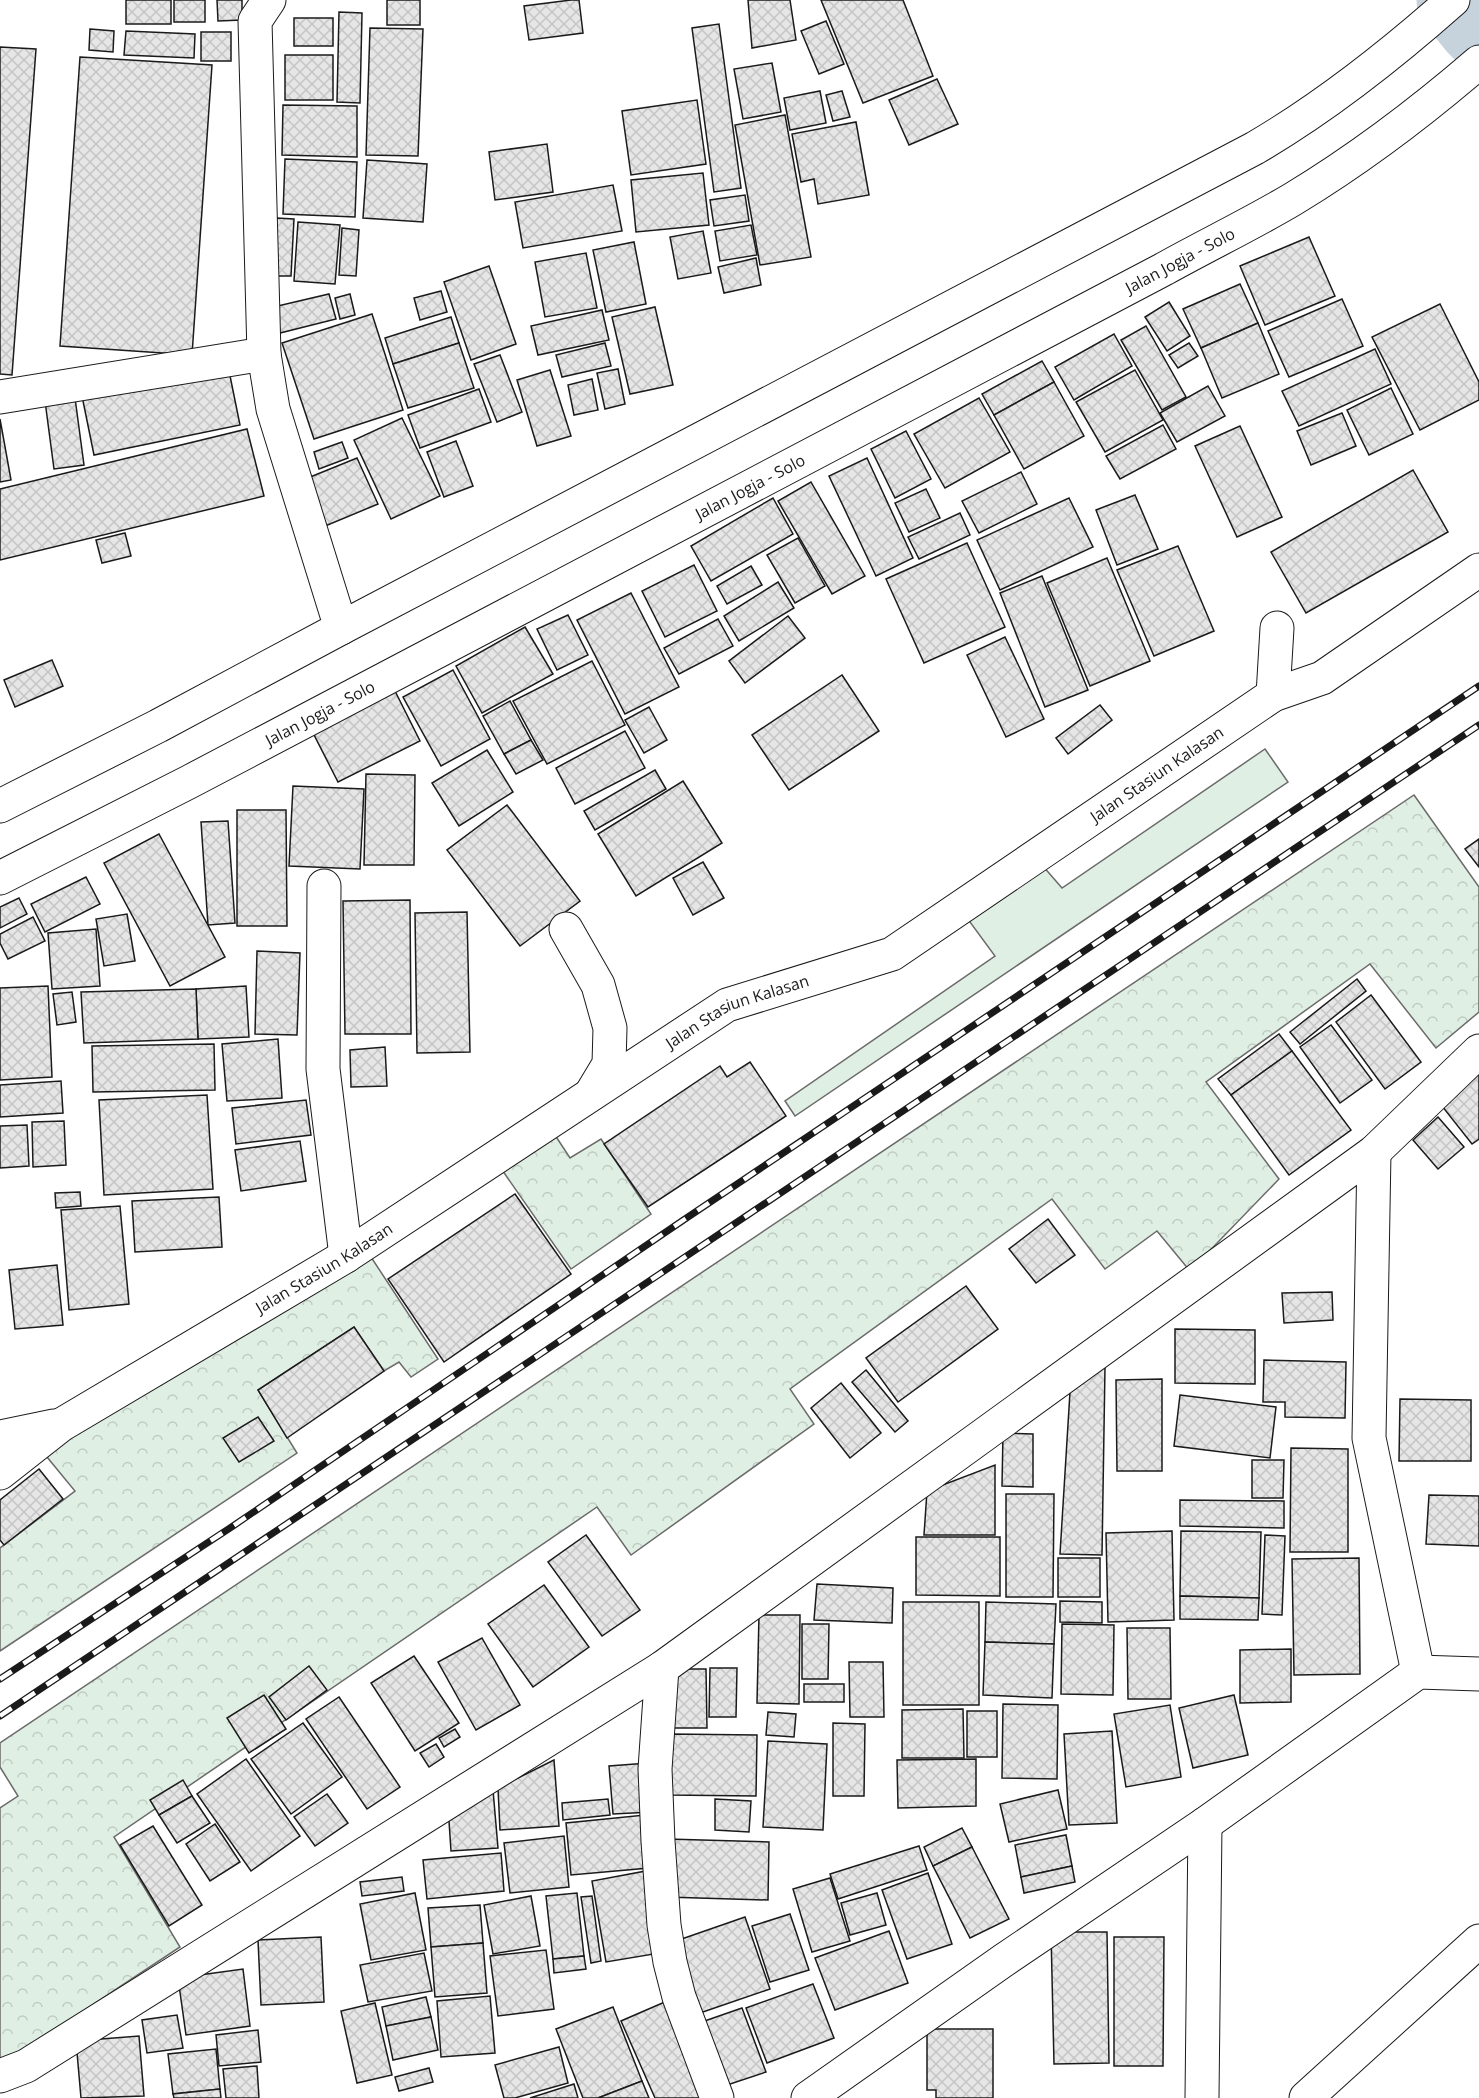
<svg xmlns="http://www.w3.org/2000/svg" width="1479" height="2098" font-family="'Open Sans',sans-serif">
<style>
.green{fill:#e0efe3;stroke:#6a6a6a;stroke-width:1.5}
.forest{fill:url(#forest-crowns);stroke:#6a6a6a;stroke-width:1.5}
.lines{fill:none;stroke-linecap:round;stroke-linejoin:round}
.river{stroke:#c6d2dc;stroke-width:81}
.building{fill:url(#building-cross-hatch);stroke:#1a1a1a;stroke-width:1.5}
.minor-casing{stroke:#1a1a1a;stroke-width:35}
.highway-casing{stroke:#1a1a1a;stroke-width:35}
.minor{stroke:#fff;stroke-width:33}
.highway{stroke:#fff;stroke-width:33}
.rail-casing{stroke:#1a1a1a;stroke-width:7}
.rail{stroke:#fff;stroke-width:4.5;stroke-dasharray:14;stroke-linecap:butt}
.labels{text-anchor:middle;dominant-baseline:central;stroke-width:4.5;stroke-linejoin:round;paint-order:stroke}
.street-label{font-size:16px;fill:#1a1a1a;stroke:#fff}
</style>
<defs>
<pattern id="forest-crowns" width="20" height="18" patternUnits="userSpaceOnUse" patternTransform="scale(1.5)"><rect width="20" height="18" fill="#e0efe3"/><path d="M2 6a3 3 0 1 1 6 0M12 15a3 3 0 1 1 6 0" fill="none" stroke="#c0ccc2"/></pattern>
<pattern id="building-cross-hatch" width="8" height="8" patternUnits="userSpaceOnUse" patternTransform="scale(1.5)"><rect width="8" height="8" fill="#e6e6e6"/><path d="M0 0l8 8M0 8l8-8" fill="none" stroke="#c5c5c5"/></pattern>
</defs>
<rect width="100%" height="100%" fill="#fff"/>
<path class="green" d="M1265,749L1288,782L795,1116L785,1101L995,956L967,918L1042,865L1062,888Z"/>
<g class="forest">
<path d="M1414,795L1479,887V1012L1436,1048L1370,964L1206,1082L1279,1179L1190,1271L1157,1231L1105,1269L1052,1199L790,1389L814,1424L631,1555L597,1507L114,1837L180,1947L0,2066V1808L18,1796L0,1767V1743Z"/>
<path d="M553,1132L570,1158L601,1139L651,1214L571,1269L500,1167Z"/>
<path d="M369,1254L438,1359L411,1377L399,1362L384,1371L354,1327L258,1390L297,1453L0,1651V1548L75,1491L47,1457L70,1437Z"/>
</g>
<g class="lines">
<path class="river" d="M1457,0L1479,27"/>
</g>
<g class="building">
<rect x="126" y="0" width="45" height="24"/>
<rect x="174" y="0" width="31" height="22"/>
<path d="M217,0H242V20L218,21Z"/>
<rect x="387" y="0" width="33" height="25"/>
<path d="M571,0H579L583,33L529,40L524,6Z"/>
<path d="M748,0H790L796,40L752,48Z"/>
<path d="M821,0H903L933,76L863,103Z"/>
<path d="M339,12L362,13L360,103L337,102Z"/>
<rect x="294" y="18" width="39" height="28"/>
<path d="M826,21L844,64L819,74L801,31Z"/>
<path d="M719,24L741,188L714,192L692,28Z"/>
<path d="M370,28L423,29L418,156L366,155Z"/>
<path d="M90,29L114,31L113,52L89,50Z"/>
<path d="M126,31L195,34L194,58L124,55Z"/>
<rect x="201" y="32" width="30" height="29"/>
<path d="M0,47L36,49L12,375L0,374Z"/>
<rect x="285" y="55" width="48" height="45"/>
<path d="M80,57L212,65L192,355L60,346Z"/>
<path d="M772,63L781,112L743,119L734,69Z"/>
<path d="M937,79L958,124L909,145L889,100Z"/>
<path d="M820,91L826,123L790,130L784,98Z"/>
<path d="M842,91L850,117L833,121L826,95Z"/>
<path d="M697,100L706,164L631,175L622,111Z"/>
<path d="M283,105L357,106V157L282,155Z"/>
<path d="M785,115L811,257L760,265L735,125Z"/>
<path d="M856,122L869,195L818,204L814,179L801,182L792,134Z"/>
<path d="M547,144L553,192L495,200L489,152Z"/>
<path d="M285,159L357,162L355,217L283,214Z"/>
<path d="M367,160L427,164L423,222L363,218Z"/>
<path d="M703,173L709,225L636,232L631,180Z"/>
<path d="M613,185L622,231L523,248L515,202Z"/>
<path d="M745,195L749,221L714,226L710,200Z"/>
<path d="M276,218L294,219L291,276H273Z"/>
<path d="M298,222L340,225L335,284L294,281Z"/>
<path d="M751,225L757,255L720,261L715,231Z"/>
<path d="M342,228L359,230L356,276L339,275Z"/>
<path d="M703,231L711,273L678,279L670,237Z"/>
<path d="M1309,237L1335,296L1265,325L1240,266Z"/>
<path d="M634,242L646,304L606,312L593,250Z"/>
<path d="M586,253L597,308L545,317L535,262Z"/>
<path d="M756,258L761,285L724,293L718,267Z"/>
<path d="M489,266L516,344L471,360L444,282Z"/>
<path d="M1240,284L1258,323L1201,348L1183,309Z"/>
<path d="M441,291L447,312L420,320L414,298Z"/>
<path d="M329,294L336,319L276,334L269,308Z"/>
<path d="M350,294L355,315L340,319L335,298Z"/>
<path d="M1342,299L1363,346L1289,377L1268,331Z"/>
<path d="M1169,302L1190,336L1167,351L1145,317Z"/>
<path d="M1440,304L1479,382V400L1420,430L1372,337Z"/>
<path d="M655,307L673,385L630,394L612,317Z"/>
<path d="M602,310L609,340L538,355L531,326Z"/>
<path d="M372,314L403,410L314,439L282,343Z"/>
<path d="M451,317L459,343L393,364L385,338Z"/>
<path d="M1258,323L1279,374L1222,398L1201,348Z"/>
<path d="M1146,326L1186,397L1162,410L1121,340Z"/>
<path d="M1114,334L1132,366L1074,400L1055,367Z"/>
<path d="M459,343L474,388L408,408L393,364Z"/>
<path d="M605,343L611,366L562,377L556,355Z"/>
<path d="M1189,343L1198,356L1178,368L1169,355Z"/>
<path d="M1375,349L1391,384L1299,426L1282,391Z"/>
<path d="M500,355L522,412L497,422L474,364Z"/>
<path d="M1042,361L1054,382L994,415L982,394Z"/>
<path d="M228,366L240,425L94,455L82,396Z"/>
<path d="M618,369L625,404L605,409L597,373Z"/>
<path d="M550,370L571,436L537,446L517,380Z"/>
<path d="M1135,370L1163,420L1105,452L1076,402Z"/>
<path d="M592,379L598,410L574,415L568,385Z"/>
<path d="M1054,382L1084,436L1024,469L994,415Z"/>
<path d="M1208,386L1225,416L1177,442L1160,413Z"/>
<path d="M1391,388L1413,434L1369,455L1347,410Z"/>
<path d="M479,389L491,422L420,448L408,415Z"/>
<path d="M75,398L84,465L54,469L45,401Z"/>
<path d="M979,398L1010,452L945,488L914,434Z"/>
<path d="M1342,413L1356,446L1311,465L1297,431Z"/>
<path d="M402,418L440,496L391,519L354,440Z"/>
<path d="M0,419L11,480L0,482Z"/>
<path d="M1163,425L1176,449L1120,479L1106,456Z"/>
<path d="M1240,426L1282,517L1237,537L1195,446Z"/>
<path d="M247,429L264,496L0,560V489Z"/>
<path d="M906,431L931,479L895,498L871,449Z"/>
<path d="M456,441L473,486L444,497L427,452Z"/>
<path d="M342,442L348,458L319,469L314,452Z"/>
<path d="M357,458L378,504L318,529L298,482Z"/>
<path d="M867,458L913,558L876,576L829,476Z"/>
<path d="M1413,470L1448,532L1306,613L1271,552Z"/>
<path d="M1021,472L1037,504L979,533L962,501Z"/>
<path d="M811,482L865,576L832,594L778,501Z"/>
<path d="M926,489L940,518L909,532L895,503Z"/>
<path d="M1135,495L1158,549L1117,565L1096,510Z"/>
<path d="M773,498L793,534L711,581L691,546Z"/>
<path d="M1069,498L1093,547L1000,590L977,540Z"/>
<path d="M960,513L970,535L919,559L908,537Z"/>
<path d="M125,533L131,556L102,563L96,540Z"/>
<path d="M798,538L825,586L795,603L767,555Z"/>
<path d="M967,543L1005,627L924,663L886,579Z"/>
<path d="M1178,546L1214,631L1154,656L1117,570Z"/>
<path d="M1107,558L1150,661L1090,686L1047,583Z"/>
<path d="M694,565L717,611L665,637L642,591Z"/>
<path d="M751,566L762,585L727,604L717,586Z"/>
<path d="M1042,576L1088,690L1045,707L1000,593Z"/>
<path d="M778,582L794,608L739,641L724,616Z"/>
<path d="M631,593L679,687L625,714L577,620Z"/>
<path d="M568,615L588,655L557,670L537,629Z"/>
<path d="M788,616L805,638L745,683L729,661Z"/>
<path d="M718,619L733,646L679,674L664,648Z"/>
<path d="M525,627L553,674L482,713L456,666Z"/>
<path d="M1005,637L1044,719L1006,737L967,655Z"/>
<path d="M52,660L63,686L15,707L4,680Z"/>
<path d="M592,661L625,725L547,764L513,701Z"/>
<path d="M453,670L490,739L441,766L403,697Z"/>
<path d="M842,675L879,731L789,790L752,735Z"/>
<path d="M391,683L420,741L338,782L308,723Z"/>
<path d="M510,701L531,740L504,754L483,716Z"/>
<path d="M1100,705L1112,720L1068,754L1056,738Z"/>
<path d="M649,707L667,740L644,753L625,720Z"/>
<path d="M625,731L645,768L575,804L556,768Z"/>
<path d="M531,740L543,760L516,774L504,754Z"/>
<path d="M487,750L513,792L459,826L432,783Z"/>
<path d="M655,770L666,789L595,830L584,811Z"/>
<path d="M366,774L415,775L414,865H364Z"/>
<path d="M683,781L722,843L636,896L598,834Z"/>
<path d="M293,786L364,789L360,869L289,866Z"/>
<path d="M507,805L580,901L520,946L447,850Z"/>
<path d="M237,810H286L287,926H237Z"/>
<path d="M228,821L235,923L208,925L201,822Z"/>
<path d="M159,834L225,957L170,986L104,863Z"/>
<path d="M1479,839V867L1465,849Z"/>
<path d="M703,862L724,898L693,915L673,878Z"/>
<path d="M86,877L100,904L45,932L31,904Z"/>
<path d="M19,898L27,914L0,928V907Z"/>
<path d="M410,900L411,1034H345L343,901Z"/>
<path d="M467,912L470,1052L417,1053L415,913Z"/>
<path d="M127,914L135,961L104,966L96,919Z"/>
<path d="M33,917L45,941L8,959L0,943V934Z"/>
<path d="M96,929L100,986L52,989L48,933Z"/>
<path d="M257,951L300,953L297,1035L255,1034Z"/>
<path d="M1357,979L1366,991L1300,1044L1290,1032Z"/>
<path d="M48,986L52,1077L0,1080V988Z"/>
<path d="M246,986L249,1037L198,1039L196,989Z"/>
<path d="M196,989L198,1039L84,1043L81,992Z"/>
<path d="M72,992L76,1022L57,1025L53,994Z"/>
<path d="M1371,995L1421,1062L1385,1089L1336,1022Z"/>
<path d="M1331,1025L1372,1080L1340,1103L1300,1047Z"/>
<path d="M1279,1034L1292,1051L1231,1095L1218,1079Z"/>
<path d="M278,1039L282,1098L227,1101L222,1044Z"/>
<path d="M214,1044L215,1090L93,1092L92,1046Z"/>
<path d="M385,1047L387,1086L351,1087L350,1050Z"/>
<path d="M1292,1051L1351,1130L1289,1175L1231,1095Z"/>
<path d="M750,1062L786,1116L648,1207L604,1144L720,1066L727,1077Z"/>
<path d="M1479,1069V1139L1472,1144L1438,1101Z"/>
<path d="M61,1081L63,1113L0,1117V1085Z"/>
<path d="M207,1095L213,1189L104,1195L99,1100Z"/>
<path d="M306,1100L311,1135L236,1144L232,1108Z"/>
<path d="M1438,1117L1464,1147L1438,1169L1413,1140Z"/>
<path d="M64,1121L66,1165L33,1167L32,1122Z"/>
<path d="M27,1125L29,1166L0,1168V1126Z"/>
<path d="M300,1141L306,1181L241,1191L235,1150Z"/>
<path d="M80,1192L81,1206L56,1208L55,1193Z"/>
<path d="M515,1194L571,1274L444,1362L388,1279Z"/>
<path d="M219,1197L222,1247L135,1252L132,1201Z"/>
<path d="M120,1206L129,1304L69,1310L61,1210Z"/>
<path d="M1048,1219L1075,1255L1036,1283L1009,1249Z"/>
<path d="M57,1265L63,1325L15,1329L9,1270Z"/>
<path d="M966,1286L998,1329L898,1402L866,1358Z"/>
<path d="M1332,1292L1333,1320L1284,1323L1282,1293Z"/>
<path d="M354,1327L384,1371L287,1438L258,1390Z"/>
<path d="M1175,1329L1255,1330V1384L1175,1383Z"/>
<path d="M1264,1360L1346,1362L1345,1418L1285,1417V1402H1263Z"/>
<path d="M1105,1367L1102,1555L1060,1554L1070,1392Z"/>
<path d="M866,1370L908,1421L895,1432L852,1382Z"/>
<path d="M1162,1379V1471H1117L1116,1380Z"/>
<path d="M841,1383L881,1433L850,1458L811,1408Z"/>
<path d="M1180,1395L1276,1407L1270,1458L1174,1446Z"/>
<path d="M1400,1399L1471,1400V1461H1399Z"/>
<path d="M258,1417L274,1441L239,1462L223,1438Z"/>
<path d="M1003,1433L1033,1434V1487L1002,1486Z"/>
<path d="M1291,1448L1348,1449V1552H1290Z"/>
<path d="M1252,1460H1284L1283,1498H1252Z"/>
<path d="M995,1465V1535H924L927,1491Z"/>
<path d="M39,1469L63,1499L4,1545L0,1540V1500Z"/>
<path d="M1006,1494H1054L1053,1597H1006Z"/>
<path d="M1429,1495L1479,1496V1546L1426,1544Z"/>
<path d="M1180,1500L1284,1501V1528L1180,1526Z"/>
<path d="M1172,1531L1174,1620L1108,1622L1106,1533Z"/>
<path d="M1181,1531L1261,1532L1259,1598L1180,1596Z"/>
<path d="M586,1535L640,1610L602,1636L548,1562Z"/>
<path d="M1265,1535L1285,1536L1282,1615L1262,1614Z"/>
<path d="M916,1537H1000V1596L916,1595Z"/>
<rect x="1058" y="1558" width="42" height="39"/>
<path d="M1359,1558L1360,1674L1294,1675L1292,1559Z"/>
<path d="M817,1584L893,1588L892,1623L814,1620Z"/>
<path d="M544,1585L589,1647L533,1687L488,1624Z"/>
<path d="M1180,1596L1259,1598L1258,1620L1180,1619Z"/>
<path d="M1060,1601L1102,1602V1623L1060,1622Z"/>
<rect x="903" y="1602" width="76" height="103"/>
<path d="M986,1602L1056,1604L1054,1644L985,1642Z"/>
<path d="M759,1615H800L799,1704L757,1703Z"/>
<path d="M802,1624H829L828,1679H802Z"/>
<path d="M1062,1624L1114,1625L1113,1695L1061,1694Z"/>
<path d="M1127,1628H1170L1171,1699H1128Z"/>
<path d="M482,1638L520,1705L476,1730L438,1662Z"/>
<path d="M985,1642L1054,1644L1052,1698L983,1695Z"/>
<path d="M1291,1649V1702L1240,1703V1650Z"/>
<path d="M414,1656L459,1723L415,1751L371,1683Z"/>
<path d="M849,1662H883L884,1717H850Z"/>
<path d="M309,1666L327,1690L286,1720L269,1697Z"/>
<path d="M710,1668H737L736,1717H709Z"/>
<path d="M672,1669H706L707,1728H672Z"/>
<rect x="804" y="1684" width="40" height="18"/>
<path d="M264,1695L286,1729L249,1753L227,1718Z"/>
<path d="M1234,1695L1248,1755L1193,1768L1179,1708Z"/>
<path d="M339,1697L400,1787L367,1809L306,1719Z"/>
<path d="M1003,1704L1058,1705L1057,1779L1002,1778Z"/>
<path d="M1170,1705L1181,1777L1126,1787L1114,1714Z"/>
<path d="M963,1709L964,1758H902V1710Z"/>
<rect x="967" y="1711" width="30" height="46"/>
<path d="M768,1712L796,1714L794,1737L766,1735Z"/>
<path d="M303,1723L342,1777L291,1814L251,1759Z"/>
<path d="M833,1723L865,1724L864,1796H833Z"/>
<path d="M455,1729L460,1737L444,1747L439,1738Z"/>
<path d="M1112,1731L1117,1823L1069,1825L1064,1734Z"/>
<path d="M670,1734L757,1735L756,1796L668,1795Z"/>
<path d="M768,1741L827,1744L823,1830L763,1827Z"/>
<path d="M436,1744L444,1757L429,1767L420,1753Z"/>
<path d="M246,1759L300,1836L251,1871L197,1794Z"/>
<path d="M976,1759V1806L898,1808L897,1760Z"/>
<path d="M554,1760L559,1826L500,1830L498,1788Z"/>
<path d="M648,1763L652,1812L613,1814L609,1766Z"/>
<path d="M183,1780L192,1796L159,1815L150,1800Z"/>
<path d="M493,1790L498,1848L451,1851L449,1821Z"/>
<path d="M1058,1790L1067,1829L1009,1842L1000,1804Z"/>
<path d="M327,1794L348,1823L315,1846L294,1817Z"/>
<path d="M192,1796L210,1823L177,1843L159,1815Z"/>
<path d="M608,1799L610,1815L563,1820L562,1803Z"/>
<path d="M715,1799L751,1801L749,1832L715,1830Z"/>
<path d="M645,1815L649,1868L571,1875L566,1823Z"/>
<path d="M215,1824L240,1862L210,1881L186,1844Z"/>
<path d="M153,1826L202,1905L169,1926L120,1845Z"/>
<path d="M962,1828L972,1847L933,1866L924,1847Z"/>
<path d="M1066,1835L1072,1866L1021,1877L1015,1845Z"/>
<path d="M564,1836L569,1887L510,1893L504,1843Z"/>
<path d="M667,1839L769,1842L768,1900L666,1897Z"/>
<path d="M919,1846L927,1870L838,1899L830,1874Z"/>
<path d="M972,1847L1009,1919L970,1938L933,1866Z"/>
<path d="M501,1853L504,1891L427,1899L423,1860Z"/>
<path d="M1072,1866L1075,1882L1024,1893L1021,1877Z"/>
<path d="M646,1871L660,1953L606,1962L592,1881Z"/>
<path d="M928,1873L952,1944L907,1959L882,1890Z"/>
<path d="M402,1877L404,1891L362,1896L360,1882Z"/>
<path d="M830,1878L850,1941L812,1952L793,1889Z"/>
<path d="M415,1893L426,1950L371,1960L360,1904Z"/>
<path d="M577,1893L584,1956L553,1959L546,1896Z"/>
<path d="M877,1893L886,1925L850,1935L841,1903Z"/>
<path d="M531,1896L540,1946L493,1954L484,1905Z"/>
<path d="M592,1896L601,1961L591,1963L581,1897Z"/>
<path d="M480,1905L483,1943L431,1947L428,1908Z"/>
<path d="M790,1914L809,1970L770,1982L752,1926Z"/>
<path d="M745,1917L770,1989L697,2014L673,1942Z"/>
<path d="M889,1931L908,1983L835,2010L815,1958Z"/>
<path d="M1051,1932H1107L1109,2063L1054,2064Z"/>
<path d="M321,1937L324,2002L261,2005L258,1940Z"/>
<path d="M1114,1937H1164L1163,2066H1114Z"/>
<path d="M483,1943L487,1993L435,1997L431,1947Z"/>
<path d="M546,1950L554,2009L498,2016L490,1956Z"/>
<path d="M424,1953L432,1991L368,2002L360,1965Z"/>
<path d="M584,1956L586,1969L554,1973L553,1959Z"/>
<path d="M243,1969L250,2026L186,2035L178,1978Z"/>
<path d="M813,1984L834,2038L767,2063L746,2008Z"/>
<path d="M490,1996L495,2053L441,2057L437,2001Z"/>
<path d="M426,1997L431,2017L386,2026L382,2007Z"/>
<path d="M667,2001L711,2098H655L621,2021Z"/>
<path d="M375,2003L392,2075L357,2083L341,2011Z"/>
<path d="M613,2007L642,2081L598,2098H583L556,2029Z"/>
<path d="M742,2008L766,2072L718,2088L696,2024Z"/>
<path d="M177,2015L183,2048L147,2053L142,2020Z"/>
<path d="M431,2017L438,2050L393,2060L386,2026Z"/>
<path d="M927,2029H993V2098H936V2090H927Z"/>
<path d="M258,2030L261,2062L219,2066L216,2035Z"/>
<path d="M139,2036L144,2096L81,2098L76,2041Z"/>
<path d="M559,2047L568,2083L515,2098H504L495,2065Z"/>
<path d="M216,2049L220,2089L173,2094L168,2054Z"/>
<path d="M257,2066L259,2098H226L223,2069Z"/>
<path d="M429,2068L433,2082L399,2091L395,2077Z"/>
<path d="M642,2081L649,2098H598Z"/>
<path d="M574,2084L578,2098H530Z"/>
<path d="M220,2089L221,2098H174L173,2094Z"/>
</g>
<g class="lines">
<defs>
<g id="minor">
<path d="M269,0L255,21L264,354L273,409L341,628"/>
<path d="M0,397L264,354"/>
<path d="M1273,695L1277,628"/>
<path d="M324,886L323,1069L346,1256"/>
<path d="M566,929L598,985L610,1028L609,1064L591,1094"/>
<path d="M1374,1152L1369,1438L1418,1672"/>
<path d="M0,1437L54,1426"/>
<path id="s1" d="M0,1473L61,1425L346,1256L727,1005L892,954L1273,695L1322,678L1479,570"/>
<path d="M662,1668L655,1769L658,1841L664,1925L670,1962L679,1997L717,2098"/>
<path d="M0,2076L26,2066L662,1668L1374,1152L1479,1051"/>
<path d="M808,2098L1004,1960L1205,1824L1418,1672L1479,1674"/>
<path d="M1202,2098L1205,1824"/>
<path d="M1306,2098L1479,1941"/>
</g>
<g id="highway">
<path d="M0,806L158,726L341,628L1255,148C1327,106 1391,55 1453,0"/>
<path id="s2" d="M0,878L189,782L1164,269C1207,245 1251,224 1293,199C1359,159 1421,112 1479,62"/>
</g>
</defs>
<use href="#minor" class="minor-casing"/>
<use href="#highway" class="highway-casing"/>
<use href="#minor" class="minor"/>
<use href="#highway" class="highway"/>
<defs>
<g id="rail">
<path d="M0,1679L233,1526L685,1219L1479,686"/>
<path d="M0,1716L1479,725"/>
</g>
</defs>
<use href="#rail" class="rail-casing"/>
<use href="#rail" class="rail"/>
</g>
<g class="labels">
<g class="street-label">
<text stroke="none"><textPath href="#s2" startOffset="1332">Jalan Jogja - Solo</textPath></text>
<text stroke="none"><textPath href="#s2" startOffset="846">Jalan Jogja - Solo</textPath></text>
<text stroke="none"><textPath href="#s2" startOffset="360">Jalan Jogja - Solo</textPath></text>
<text stroke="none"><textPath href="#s1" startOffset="1358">Jalan Stasiun Kalasan</textPath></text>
<text stroke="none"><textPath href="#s1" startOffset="872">Jalan Stasiun Kalasan</textPath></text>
<text stroke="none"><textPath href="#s1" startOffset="384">Jalan Stasiun Kalasan</textPath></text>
</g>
</g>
</svg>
